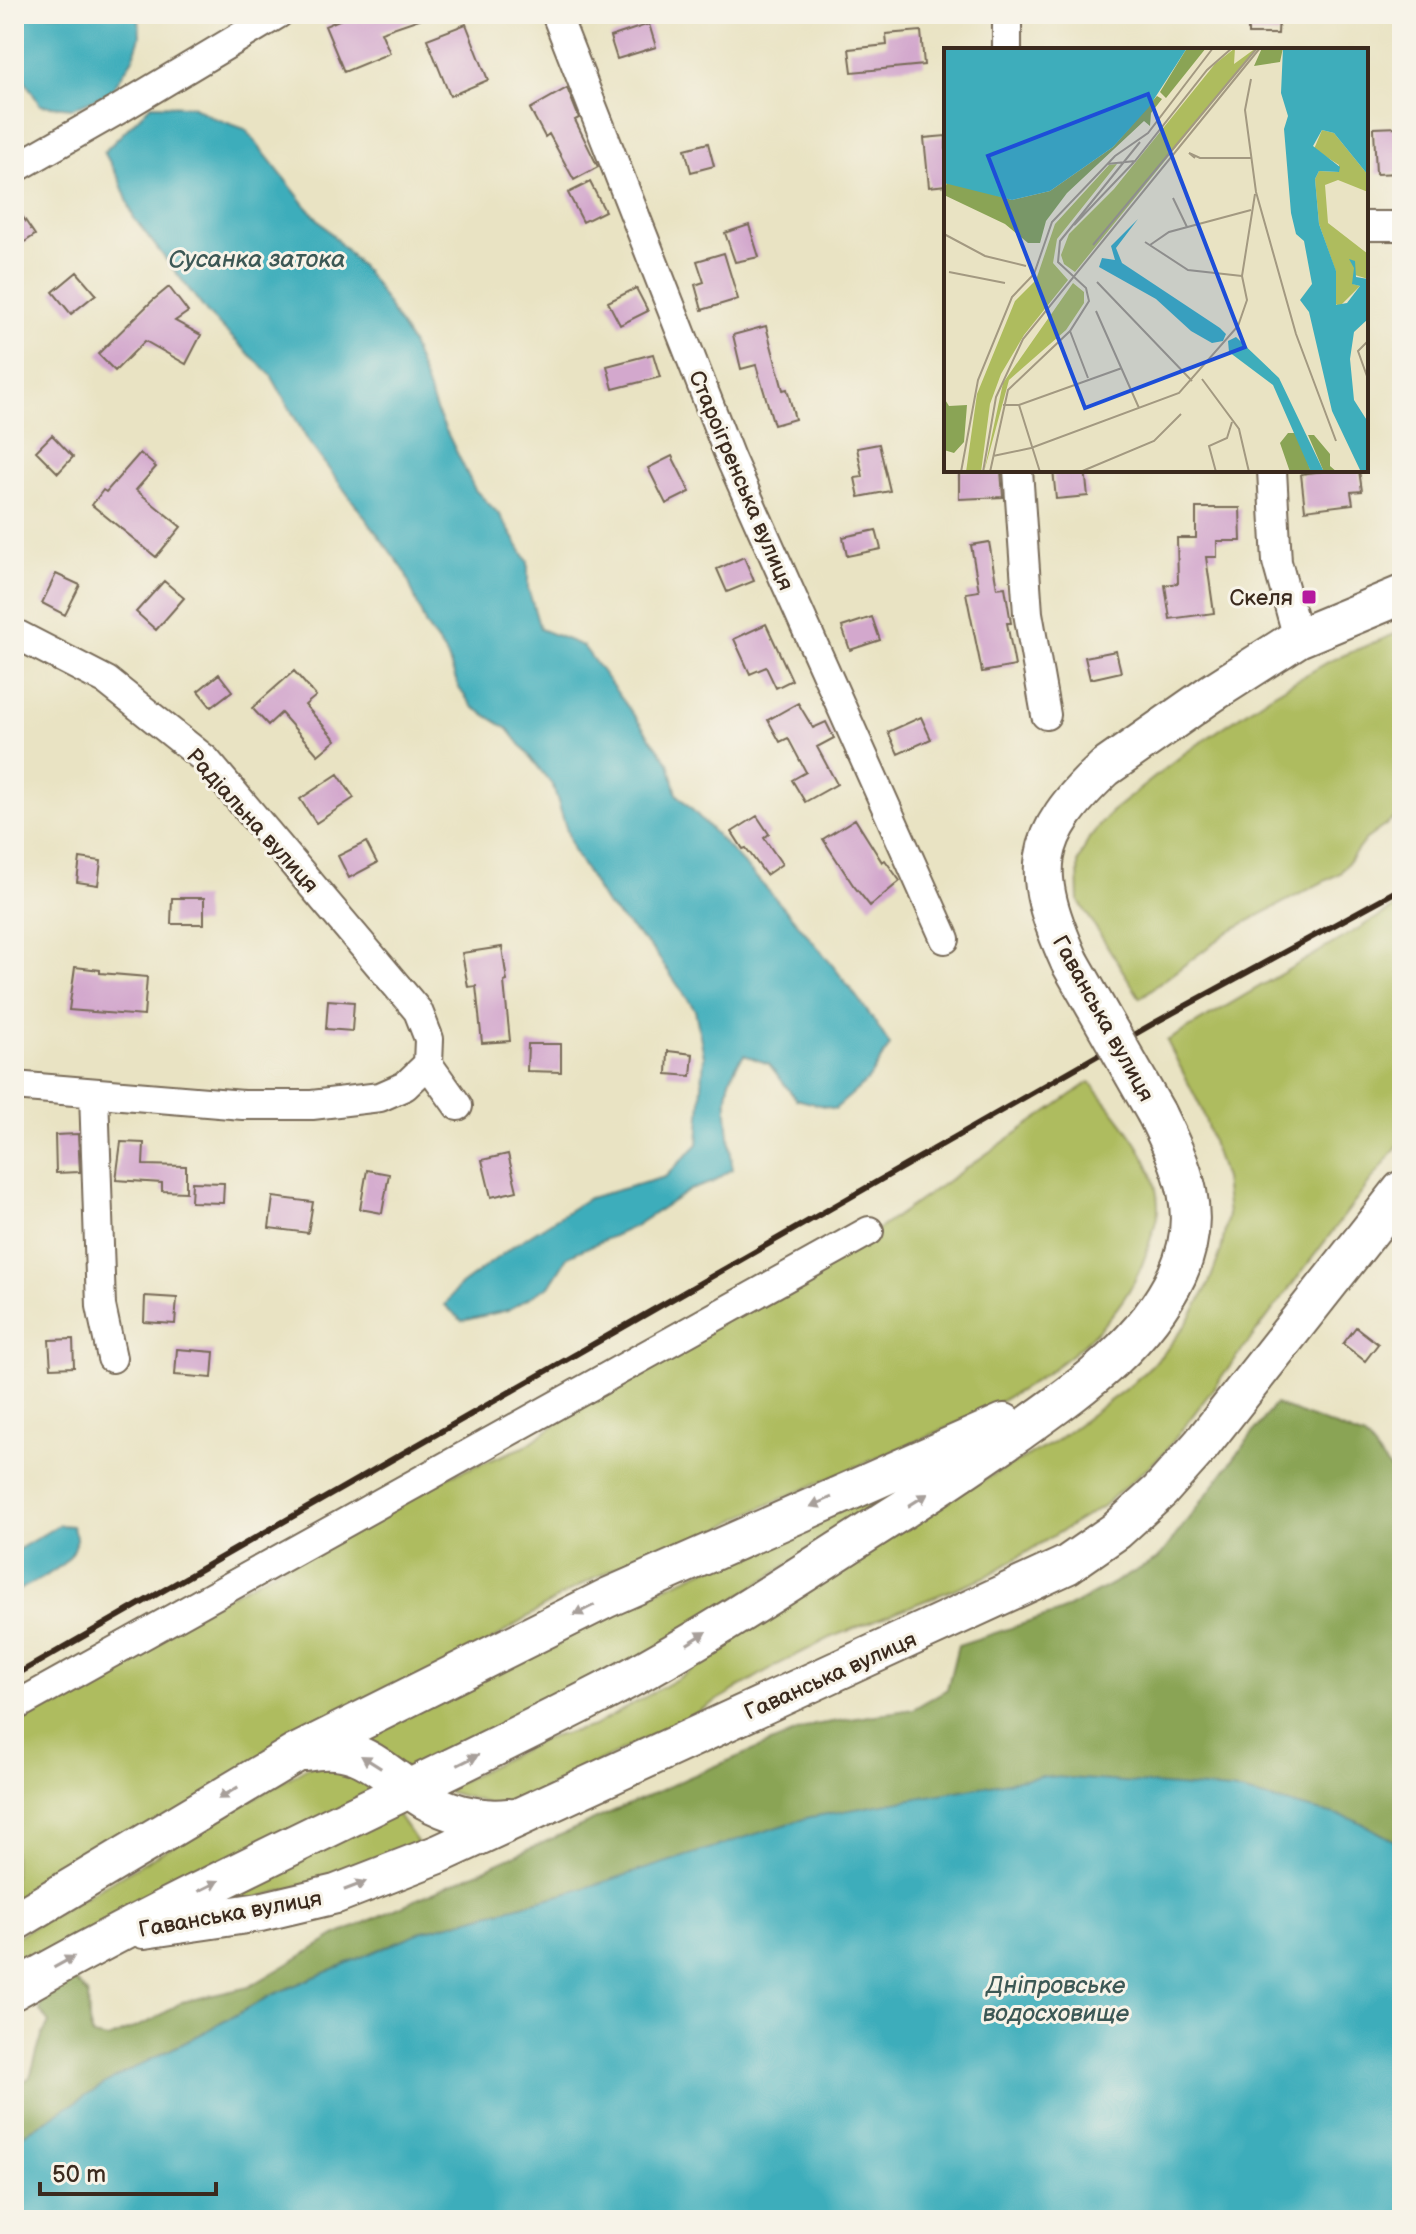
<svg xmlns="http://www.w3.org/2000/svg" width="1416" height="2234" font-family="'Balsamiq Sans',sans-serif">
<rect width="100%" height="100%" fill="#f7f3e8"/>
<filter id="ink" filterUnits="userSpaceOnUse"><feTurbulence type="fractalNoise" baseFrequency=".0125" numOctaves="2"/><feDisplacementMap in="SourceGraphic" scale="16" xChannelSelector="R" yChannelSelector="G"/><feConvolveMatrix kernelMatrix="1 2 1 2 8 2 1 2 1" color-interpolation-filters="sRGB"/></filter>
<filter id="wash" filterUnits="userSpaceOnUse"><feTurbulence type="fractalNoise" baseFrequency=".006" numOctaves="4" result="noise"/><feDisplacementMap in="SourceGraphic" scale="32" xChannelSelector="R" yChannelSelector="G"/><feGaussianBlur stdDeviation="1.8" result="paint"/><feColorMatrix in="noise" values="0 0 0 0 0 0 0 0 0 0 0 0 0 0 0 0 0 1.4 0 .05"/><feComposite in="paint" operator="in"/></filter>
<g filter="url(#wash)">
<rect width="100%" height="100%" fill="#e9e3c3"/>
<!-- green -->
<path fill="#aebc5e" stroke="#74733e" stroke-width="2" d="M1402,631V813L1365,840L1340,873L1231,930L1140,998L1079,901L1078,862L1089,838L1111,812L1185,753L1271,695L1330,661Z
M1402,903V1140L1164,1453L1103,1506L987,1576L830,1638L775,1666L696,1713L527,1798L495,1806L443,1790L544,1739L594,1726L689,1672L734,1634L964,1490L1053,1443L1132,1384L1163,1354L1187,1323L1208,1286L1221,1251L1228,1215L1224,1179L1202,1110L1167,1041Z
M1090,1082C1118,1118 1158,1159 1158,1208C1158,1217 1154,1228 1151,1237C1119,1375 933,1432 819,1483C791,1495 763,1506 736,1520C722,1527 709,1538 694,1543C673,1550 650,1553 630,1561C577,1584 530,1614 484,1646L14,1908V1716L429,1484L524,1447L608,1388L861,1241Z
M936,1468L667,1643L414,1773L357,1739L664,1588Z
M336,1762L383,1787L14,1975V1938L315,1763Z
M396,1812L419,1845L390,1860L243,1902L219,1897Z"/>
<!-- forest -->
<path fill="#8aa455" stroke="#62673a" stroke-width="2" d="M1275,1404L1365,1438L1402,1485V1845L1356,1820L572,1892L423,1931L272,1995L203,2033L122,2074L14,2140V2088L30,2077L42,2036L49,2023L40,2011L41,1998L57,1986L76,1981L88,1994L89,2022L92,2036L108,2039L153,2020L182,2002L249,1987L335,1936L692,1776L814,1725L913,1709L947,1689L958,1645L1060,1612L1158,1559Z"/>
<!-- water -->
<path fill="#3eadbb" stroke="#3c6c6c" stroke-width="2" d="M14,14H139L140,37L133,58L111,92L73,108L40,105L24,79V60L14,50Z
M151,105L192,106L214,118L245,129L307,207L372,279L411,343L436,410L475,490L500,515L528,562V588L540,629L583,646L669,763L677,794C753,873 830,952 890,1045L868,1080L835,1109L796,1099L769,1064L744,1055C715,1088 731,1129 732,1169L713,1182L690,1190L633,1227L568,1256L549,1286L508,1310L462,1321L445,1305L458,1287L516,1244L589,1198L665,1177L698,1144L704,1056L695,1010L654,951L606,904L573,850L553,786L508,729L473,707L459,688L447,656L426,626L404,570L308,441L271,375L209,315L134,218L119,179L104,152Z
M59,1525L72,1526C73,1530 76,1534 76,1538C78,1564 33,1583 14,1592V1552Z
M1041,1776L1232,1790L1356,1820L1402,1845V2220H14V2140L122,2074L203,2033L272,1995L423,1931L572,1892L810,1817Z"/>
<g id="blocks">
<!-- building -->
<path fill="#d3a8cd" d="M353,14H425V17L381,32L390,53L344,72L325,26Z
M1248,14H1279L1278,34H1248Z
M466,24L488,80L450,96L427,39Z
M649,24L656,47L617,59L610,37Z
M921,31L924,65L852,72L849,49L887,45L886,34Z
M567,88L579,118L575,120L598,167L574,180L549,134L545,137L530,109Z
M1399,127L1401,173L1376,174L1374,128Z
M946,136V185L929,187L924,138Z
M708,143L714,166L691,172L685,149Z
M590,182L605,211L583,222L568,193Z
M14,204L35,235L14,249Z
M749,225L759,257L735,262L725,233Z
M724,253L738,299L702,310L695,285L704,282L697,261Z
M77,272L96,294L71,314L53,292Z
M169,287L188,312L175,321L201,335L186,364L145,341L115,371L98,354L152,301Z
M636,288L648,311L620,325L608,302Z
M766,326L783,390L787,389L795,419L774,425L756,365L741,369L733,335Z
M653,354L660,377L613,389L607,366Z
M52,435L73,457L58,473L36,451Z
M879,444L890,491L859,497L855,478L863,477L857,448Z
M140,453L156,467L136,490L181,527L156,557L92,505L103,490L106,492Z
M672,456L690,492L666,504L648,468Z
M959,470H1001L1003,497L959,499Z
M1053,470H1085L1088,496L1056,499Z
M1331,470H1359L1362,491L1351,492L1353,504L1305,510L1301,474Z
M1196,508H1240L1241,541H1217V557H1206L1214,613L1170,619L1165,585L1178,583L1177,538H1196Z
M876,530L881,549L847,556L843,537Z
M989,542L997,588L1005,587L1011,623H1007L1015,666L982,672L966,593L979,591L971,545Z
M744,557L754,581L727,592L717,569Z
M56,574L80,585L65,615L42,603Z
M164,581L184,598L156,630L136,612Z
M872,617L880,640L850,650L842,627Z
M766,624L792,680L776,688L766,667L750,674L734,639Z
M1116,651L1121,672L1090,679L1085,657Z
M294,671L316,696L305,705L336,740L318,755L281,713L268,725L252,708Z
M219,674L232,691L211,707L198,691Z
M798,703L813,728L826,722L834,738L817,747L837,784L805,802L792,780L806,772L788,738L780,742L768,720Z
M921,717L931,739L898,754L888,732Z
M338,774L354,798L316,823L300,799Z
M757,816L769,834L764,838L782,864L766,875L746,848L743,849L732,832Z
M855,819L882,862L885,860L900,881L870,906L853,885L823,839Z
M366,842L377,863L349,878L338,856Z
M80,858L101,861L98,885L77,882Z
M172,898H204V924H171Z
M502,947L507,981L504,982L510,1041L482,1043L476,986L468,987L462,953Z
M75,967L100,970V973L147,977L144,1016L69,1010Z
M328,1000L354,1002L352,1031L326,1029Z
M528,1044H561V1072L527,1071Z
M668,1051L693,1054L691,1076L667,1074Z
M78,1134L80,1172L56,1173L55,1135Z
M121,1142L144,1143L143,1165L186,1166V1192L162,1191V1183L116,1180Z
M508,1154L517,1191L491,1197L482,1160Z
M367,1170L389,1174L382,1213L360,1209Z
M192,1182L224,1183L223,1203L191,1202Z
M273,1197L313,1202L308,1233L269,1228Z
M145,1296L177,1298L175,1324L144,1322Z
M1356,1327L1378,1344L1365,1361L1343,1344Z
M73,1339L74,1367L51,1368L49,1340Z
M177,1349L214,1352L212,1378L175,1375Z"/>
</g>
</g>
<g filter="url(#ink)">
<use href="#blocks" fill-opacity="0" stroke="#786b58" stroke-width="2"/>
<g fill="none" stroke-linecap="round" stroke-linejoin="round">
<defs>
<path id="street" d="M556,14L731,460L945,939
M1007,14V50
M14,169L121,108L278,14
M1366,226H1402
M1018,470L1028,613L1046,715
M1272,470L1277,562L1298,638
M14,633L107,681L206,760L418,1011L429,1039L428,1064L458,1106
M14,1086L243,1105H312L380,1097L405,1086L428,1064
M94,1093L101,1306L112,1358
M14,1707L869,1231"/>
<path id="secondary" d="M1070,962C1030,872 1031,837 1105,768L1212,693L1298,638L1402,595
M306,1752C363,1740 383,1775 426,1800C453,1815 479,1821 509,1818
M14,1922L295,1754L607,1598L1004,1423
M144,1929L260,1912L336,1894L439,1854L1067,1565L1116,1531L1160,1491L1201,1445L1402,1190
M14,1990C206,1881 408,1793 604,1692C705,1639 800,1575 896,1514C938,1488 978,1460 1019,1432C1079,1389 1144,1345 1177,1275C1205,1214 1183,1168 1156,1113"/>
</defs>
<!-- street casing -->
<use href="#street" stroke="#786b58" stroke-width="32"/>
<!-- secondary casing -->
<use href="#secondary" stroke="#786b58" stroke-width="42"/>
<!-- street -->
<use href="#street" stroke="#fff" stroke-width="28"/>
<!-- secondary -->
<use href="#secondary" stroke="#fff" stroke-width="38"/>
<!-- rail -->
<path stroke="#3b2a1e" stroke-width="6" d="M14,1676L1156,1022L1402,888"/>
<defs>
<path id="secondary-bridge" d="M1070,962L1156,1113"/>
</defs>
<!-- secondary-bridge casing -->
<use href="#secondary-bridge" stroke="#786b58" stroke-width="42" stroke-linecap="butt"/>
<!-- secondary-bridge -->
<use href="#secondary-bridge" stroke="#fff" stroke-width="38"/>
</g>
<!-- one-way arrows -->
<defs><path id="oneway-solid" d="M-6-.8H1V-3.2L6.5 0L1 3.2V.8H-6Z" transform="scale(2)"/></defs>
<g fill="#a79f9a">
<use href="#oneway-solid" transform="translate(918 1500) rotate(-32)"/>
<use href="#oneway-solid" transform="translate(821 1502) rotate(156)"/>
<use href="#oneway-solid" transform="translate(584 1610) rotate(153)"/>
<use href="#oneway-solid" transform="translate(697 1638) rotate(-32)"/>
<use href="#oneway-solid" transform="translate(468 1760) rotate(-27)"/>
<use href="#oneway-solid" transform="translate(371 1762) rotate(-148)"/>
<use href="#oneway-solid" transform="translate(228 1793) rotate(149)"/>
<use href="#oneway-solid" transform="translate(209 1886) rotate(-27)"/>
<use href="#oneway-solid" transform="translate(355 1886) rotate(-21)"/>
<use href="#oneway-solid" transform="translate(64 1962) rotate(-29)"/>
</g>
</g>
<!-- markers -->
<rect fill="#b5179e" stroke="#f7f3e8" stroke-width="3" x="1301" y="589" width="16" height="16" rx="4"/>
<g text-anchor="middle" stroke-width="6" stroke-linejoin="round" paint-order="stroke">
<!-- street labels -->
<g font-size="22" fill="#3b2a1e" stroke="#f7f3e8">
<text transform="translate(742 480) rotate(67)" y="8">Староігренська вулиця</text>
<text transform="translate(253 820) rotate(48)" y="8">Радіальна вулиця</text>
<text transform="translate(1104 1018) rotate(61)" y="8">Гаванська вулиця</text>
<text transform="translate(830 1675) rotate(-24)" y="8">Гаванська вулиця</text>
<text transform="translate(230 1913) rotate(-10)" y="8">Гаванська вулиця</text>
</g>
<!-- poi labels -->
<g font-size="22" fill="#3b2a1e" stroke="#f7f3e8" text-anchor="end">
<text x="1293" y="605">Скеля</text>
</g>
<!-- water labels -->
<g font-size="24" font-style="italic" fill="#3c5855" stroke="#f7f3e8">
<text x="257" y="267">Сусанка затока</text>
<text x="1056" y="1993">Дніпровське<tspan x="1056" dy="28">водосховище</tspan></text>
</g>
</g>
<!-- overview -->
<g transform="translate(944 48)">
<rect width="424" height="424" fill="#e9e3c3"/>
<path d="M291,0L290,16L312,0L131,224L120,216L117,207L125,186L170,141L271,16ZM378,82L390,85L424,127V144L394,132L381,137L384,175L424,206V231L411,227L409,236L416,238L396,258L391,256L392,224L375,176L371,131L375,123L394,124L395,117L370,101ZM173,116L113,191L109,215L124,232L80,287L57,326L46,356L37,424H22L33,346L71,253L92,232L111,176L165,117ZM129,235L140,244V255L122,282L65,332L40,424L59,335Z" fill="#aebc5e"/>
<path d="M243,0H262L222,50L216,44ZM318,0H339L336,14L310,18ZM213,48L218,51L207,65L206,78L200,73L123,145L102,173L96,195H84L61,176L0,147L3,133L68,152L106,143L169,99ZM0,350L5,358L23,357L20,394L10,405L0,402ZM344,385H353L367,424H346L336,395ZM364,387H370L386,406V418L393,424H380Z" fill="#8aa455"/>
<path d="M0,0H243L205,59L169,99L106,143L68,152L0,135ZM339,0H424V127L390,85L378,82L369,98L396,119L395,124L375,123L371,131L375,176L392,223V257L403,255L416,238L408,236L410,220L405,211L411,213L412,229L424,231V271L410,284L406,311L410,352L424,374V424L416,422L388,363L365,264L356,252L368,236L360,193L352,186L347,165L340,81L344,68L337,45ZM194,171L172,200L178,215L276,280L282,286L279,293L268,295L247,283L212,251L155,219L158,210L171,212L167,198ZM292,289L335,330L380,424H367L329,337L285,304L284,293Z" fill="#3eadbb"/>
<path fill="none" stroke="#a39981" stroke-width="2" d="M307,31L301,62L312,144L352,286L392,393M251,110L245,105L256,110H307M163,116L191,113L263,22L288,0M229,150L243,179M130,177L191,113M0,186L41,208L82,218M201,194L244,222L298,228M149,197L313,0M206,197L225,184L307,162M5,224L61,235M298,228L311,146M153,234L248,333M152,263L195,360M126,283L144,330M424,293L414,303L424,331M258,331L295,381L305,424M59,357H75L178,320M75,357L96,424M49,408L87,400L235,345L294,278L303,252L298,228M17,424L34,332L68,249L90,226L108,174L171,108L204,85L269,0M39,424L52,349L79,291L316,0M46,424L64,342L126,283L145,253L142,240L114,214L116,193L196,94M136,424L210,393L237,366M272,424L265,398L283,390L288,374"/>
<path fill="#1d4ed8" fill-opacity="0.15" stroke="#1d4ed8" stroke-width="4" d="M204,46L301,299L141,360L44,108Z"/>
<rect width="424" height="424" fill="none" stroke="#3b2a1e" stroke-width="4"/>
</g>
<!-- margin -->
<rect width="1416" height="2234" fill="none" stroke="#f7f3e8" stroke-width="48"/>
<!-- scale -->
<path d="M40 2182v12h176v-12" fill="none" stroke="#3b2a1e" stroke-width="4"/>
<text x="52" y="2182" font-size="24" fill="#3b2a1e" stroke="#f7f3e8" stroke-width="6" paint-order="stroke">50 m</text>
</svg>
